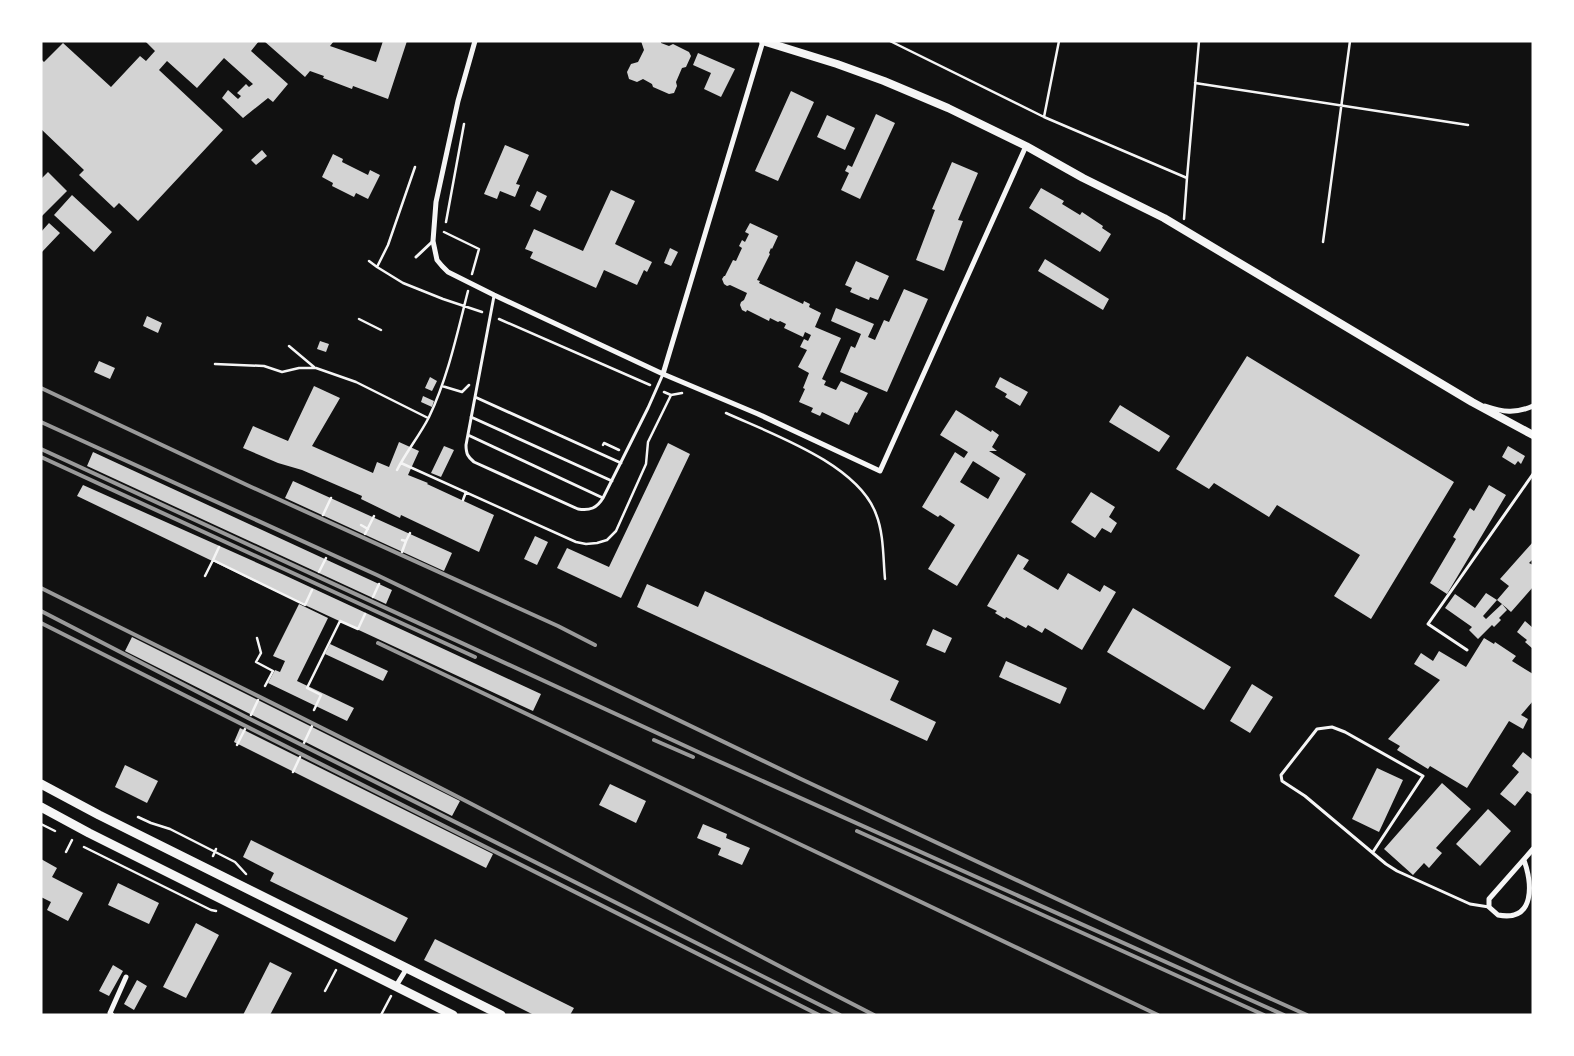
<svg xmlns="http://www.w3.org/2000/svg" width="1574" height="1056" font-family="'DM Sans',sans-serif">
<rect width="100%" height="100%" fill="#111"/>
<!-- building -->
<path fill="#d3d3d3" fill-rule="evenodd" d="M145,41H259L251,51L288,84L273,102L268,98L243,118L222,98L228,90L238,99L241,96L237,93L246,84L249,87L253,84L224,58L197,88L167,61L159,70L223,130L138,221L119,203L114,208L79,175L84,170L41,129V59L44,62L63,43L111,87L140,56L146,61L155,51Z
M264,41H334L330,46L376,62L383,41H407L388,99L353,86L352,89L323,78L324,76L310,71L305,77Z
M641,41H661V43L669,46L673,44L689,52L691,56L686,67L682,68L676,82L677,86L674,93L669,94L653,87L652,84L643,79L637,82L629,79L627,72L631,64L638,62L644,50Z
M698,53L735,69L721,97L704,89L711,73L693,65Z
M791,91L814,102L778,181L755,171Z
M876,114L895,123L860,199L841,190L849,173L845,171L848,165L852,167Z
M827,115L855,128L845,150L817,137Z
M505,145L529,155L516,184L520,185L515,197L500,191L497,199L484,194Z
M262,150L267,156L256,165L251,160Z
M333,154L343,159L342,162L368,175L370,170L380,175L368,199L356,193L354,197L332,186L333,183L322,177Z
M952,162L978,173L958,220L963,221L944,271L916,260L935,210L932,209Z
M48,172L67,191L41,217V179Z
M1041,188L1064,201L1062,204L1080,215L1082,212L1103,226L1102,228L1111,234L1100,252L1029,208Z
M611,190L635,201L615,244L652,262L647,272L644,270L637,285L604,270L596,288L530,258L533,252L525,249L534,229L583,251Z
M537,191L547,196L540,211L530,206Z
M72,195L112,232L94,252L54,215Z
M49,223L60,233L41,253V232Z
M750,223L778,236L772,249L771,248L769,253L770,254L757,280L760,281L759,283L803,304L804,301L810,304L809,307L821,313L815,327L841,338L822,379L826,381L824,385L836,390L841,381L868,393L857,413L855,412L849,425L822,412L820,416L811,412L813,408L799,402L805,389L803,388L809,373L798,367L807,350L800,347L804,339L808,341L811,335L805,332L803,337L784,328L786,324L780,321L778,322L770,318L769,321L747,310L746,312L742,310L740,305L741,302L744,300L747,293L730,285L727,286L724,284L722,279L724,276H725L733,260L736,261L742,248L739,246L742,240L745,242L749,234L745,232Z
M670,248L678,252L671,266L664,263Z
M1045,259L1109,299L1103,310L1038,271Z
M856,261L889,276L878,300L870,297L869,300L850,292L852,288L845,285Z
M904,289L928,299L887,392L840,372L851,346L855,348L861,334L831,321L836,308L874,324L868,337L875,340L884,320L889,322Z
M147,316L162,323L158,333L143,326Z
M320,341L329,344L326,352L317,349Z
M1247,356L1454,482L1371,619L1334,596L1360,555L1277,505L1269,517L1214,483L1209,489L1176,469Z
M99,361L115,368L110,379L94,372Z
M430,377L437,381L432,391L425,388Z
M1000,377L1028,392L1020,406L1005,397L1007,394L995,387Z
M314,386L340,398L312,446L373,473L377,462L389,467L399,442L419,451L408,475L428,483L427,484L494,515L479,552L401,515L400,518L361,499L362,496L302,470L278,463L243,448L253,426L288,441Z
M423,396L434,401L432,407L421,402Z
M1120,405L1170,436L1159,452L1109,422Z
M956,410L991,432L992,430L999,435L992,447L997,451H989L1026,474L957,586L928,569L955,525L940,515L938,517L922,507L955,452L964,458L968,452L940,435ZM973,461L1000,478L988,499L960,482Z
M668,443L690,454L621,598L557,568L567,548L609,567Z
M444,446L454,450L441,477L431,473Z
M1508,446L1525,456L1521,464L1518,461L1515,465L1502,457Z
M93,452L392,590L386,604L87,466Z
M293,481L452,553L444,571L285,498Z
M83,485L282,574L541,694L533,711L279,593L77,496Z
M1489,485L1506,495L1447,594L1430,583L1456,539L1453,537L1470,508L1474,511Z
M1091,492L1115,507L1109,517L1117,523L1111,533L1102,528L1095,538L1071,522Z
M535,536L548,542L537,565L524,559Z
M1533,542V559L1529,563L1533,565V587L1511,612L1502,604L1507,610L1499,618L1501,620L1494,627L1492,625L1478,639L1469,630L1472,627L1445,608L1455,594L1475,608L1486,593L1497,600L1483,616L1486,619L1502,604L1497,600L1509,586L1500,579Z
M1018,554L1029,560L1023,569L1058,590L1068,573L1100,592L1104,585L1116,592L1082,650L1045,628L1042,633L1028,625L1026,628L1006,617L1005,619L995,613L997,611L987,606Z
M647,584L698,607L705,591L899,681L890,700L936,722L927,741L637,607Z
M299,604L328,618L297,681L354,708L347,721L268,683L275,670L280,672L285,661L273,656Z
M1133,608L1231,667L1204,710L1107,652Z
M1525,621L1533,628V649L1525,642L1527,640L1517,632Z
M933,629L952,638L945,653L926,645Z
M132,637L460,801L452,816L125,651Z
M1484,638L1494,644L1495,642L1516,656L1512,661L1533,674V701L1521,715L1528,719L1523,729L1509,721L1467,788L1430,766L1428,769L1397,750L1400,746L1388,739L1440,680L1414,664L1421,653L1433,661L1439,651L1466,667Z
M330,644L388,671L383,681L325,654Z
M1006,661L1067,688L1060,704L999,677Z
M1252,684L1273,697L1250,733L1230,721Z
M240,728L493,854L486,868L234,742Z
M1523,752L1533,760V795L1527,791L1515,806L1500,794L1519,772L1512,766Z
M125,765L158,781L147,803L115,787Z
M1377,768L1403,780L1379,832L1352,819Z
M1442,783L1471,809L1436,848L1442,853L1429,868L1424,863L1413,875L1384,849Z
M610,784L646,801L636,823L599,805Z
M1488,809L1511,831L1480,866L1456,844Z
M703,824L727,834L726,838L750,848L742,865L718,855L721,848L697,838Z
M251,840L408,918L395,942L270,881L274,873L243,857Z
M41,859L57,868L52,877L83,893L68,921L47,910L51,902L41,897Z
M118,883L159,903L149,924L108,905Z
M196,923L219,935L186,998L163,987Z
M435,939L574,1008L570,1015H534L424,960Z
M270,962L292,973L270,1015H243Z
M113,965L123,971L109,996L99,991Z
M137,980L147,986L134,1010L124,1004Z"/>
<g fill="none" stroke-linecap="round" stroke-linejoin="round">
<!-- path -->
<path stroke="#f5f5f5" stroke-width="2.5" d="M890,41L1044,117L1187,178L1199,41
M1195,83L1468,125
M1044,117L1059,41
M415,167L388,245L377,267L403,283L443,299L482,312
M1184,219L1187,178
M446,222L464,124
M444,232L479,249L472,274
M1323,242L1350,41
M369,261L377,267
M359,319L381,330
M499,319L650,385
M289,346L314,367
M215,364L264,366L282,372L299,368H316L356,382L428,418
M442,386L462,392L469,385
M664,392L671,395L682,393
M726,413C772,434 858,464 876,514C884,534 883,558 885,579
M603,445L604,443L619,450
M401,463L576,542L586,544L597,543L607,540L616,531L646,464L648,442L671,395
M397,470C406,452 420,435 429,417C448,377 457,334 468,291
M463,500L466,492
M323,515L331,498
M361,525L368,529
M365,534L374,516
M402,540L406,541L410,533
M402,552L406,541
M213,560L219,547
M319,572L326,558
M205,576L213,560L305,605L312,590
M373,597L379,584
M257,638L261,653L256,662L273,671L265,686
M314,710L321,695L307,688L340,621L358,629L365,614
M251,715L258,700
M304,743L312,726
M237,745L245,729
M293,772L300,757
M138,817L151,823L170,829L235,862L246,874
M41,824L55,831
M84,847L211,910L216,911
M66,852L72,840
M213,856L216,849
M325,991L336,970
M381,1015L391,996"/>
<!-- service -->
<path stroke="#f5f5f5" stroke-width="3" d="M416,257L433,241
M494,296L466,445C466,454 468,457 474,462L578,509C590,511 597,508 603,498L648,408L663,374
M475,397L621,463
M471,417L612,481
M468,435L603,498
M1467,650L1428,624L1533,474
M1373,852L1423,776L1345,732L1332,727L1317,729L1281,775L1282,781L1305,796L1386,864L1397,871L1470,904L1489,907"/>
<!-- minor -->
<path stroke="#f5f5f5" stroke-width="5" d="M475,41L458,101L436,202L433,241L437,260L442,266L448,272L494,295L663,374L758,414L880,471L1026,146
M663,374L763,41
M1485,406C1503,412 1515,414 1533,406
M1524,860C1532,883 1536,922 1498,915L1489,907V899L1533,849
M396,986L407,968
M112,1015L110,1013L126,977"/>
<!-- tertiary -->
<path stroke="#f5f5f5" stroke-width="8" d="M763,41L837,64L884,81L948,108L1026,146L1083,178L1164,218L1472,402L1533,435"/>
<!-- secondary -->
<path stroke="#f5f5f5" stroke-width="9" d="M41,784L99,815L501,1015
M41,807L89,833L453,1015"/>
<!-- rail -->
<path stroke="#9a9a9a" stroke-width="4" d="M41,388L247,485L558,626L595,645
M41,422L377,575L801,779L1236,983L1307,1015
M41,449L707,756L1284,1015
M41,457L475,657
M41,588C181,658 322,727 462,799C599,870 736,945 874,1015
M41,611L248,718L840,1015
M41,623L819,1015
M378,643L1158,1015
M654,740L693,757
M857,831L1264,1015"/>
</g>
<!-- border -->
<rect width="1574" height="1056" fill="none" stroke="#ffffff" stroke-width="85"/>
</svg>
